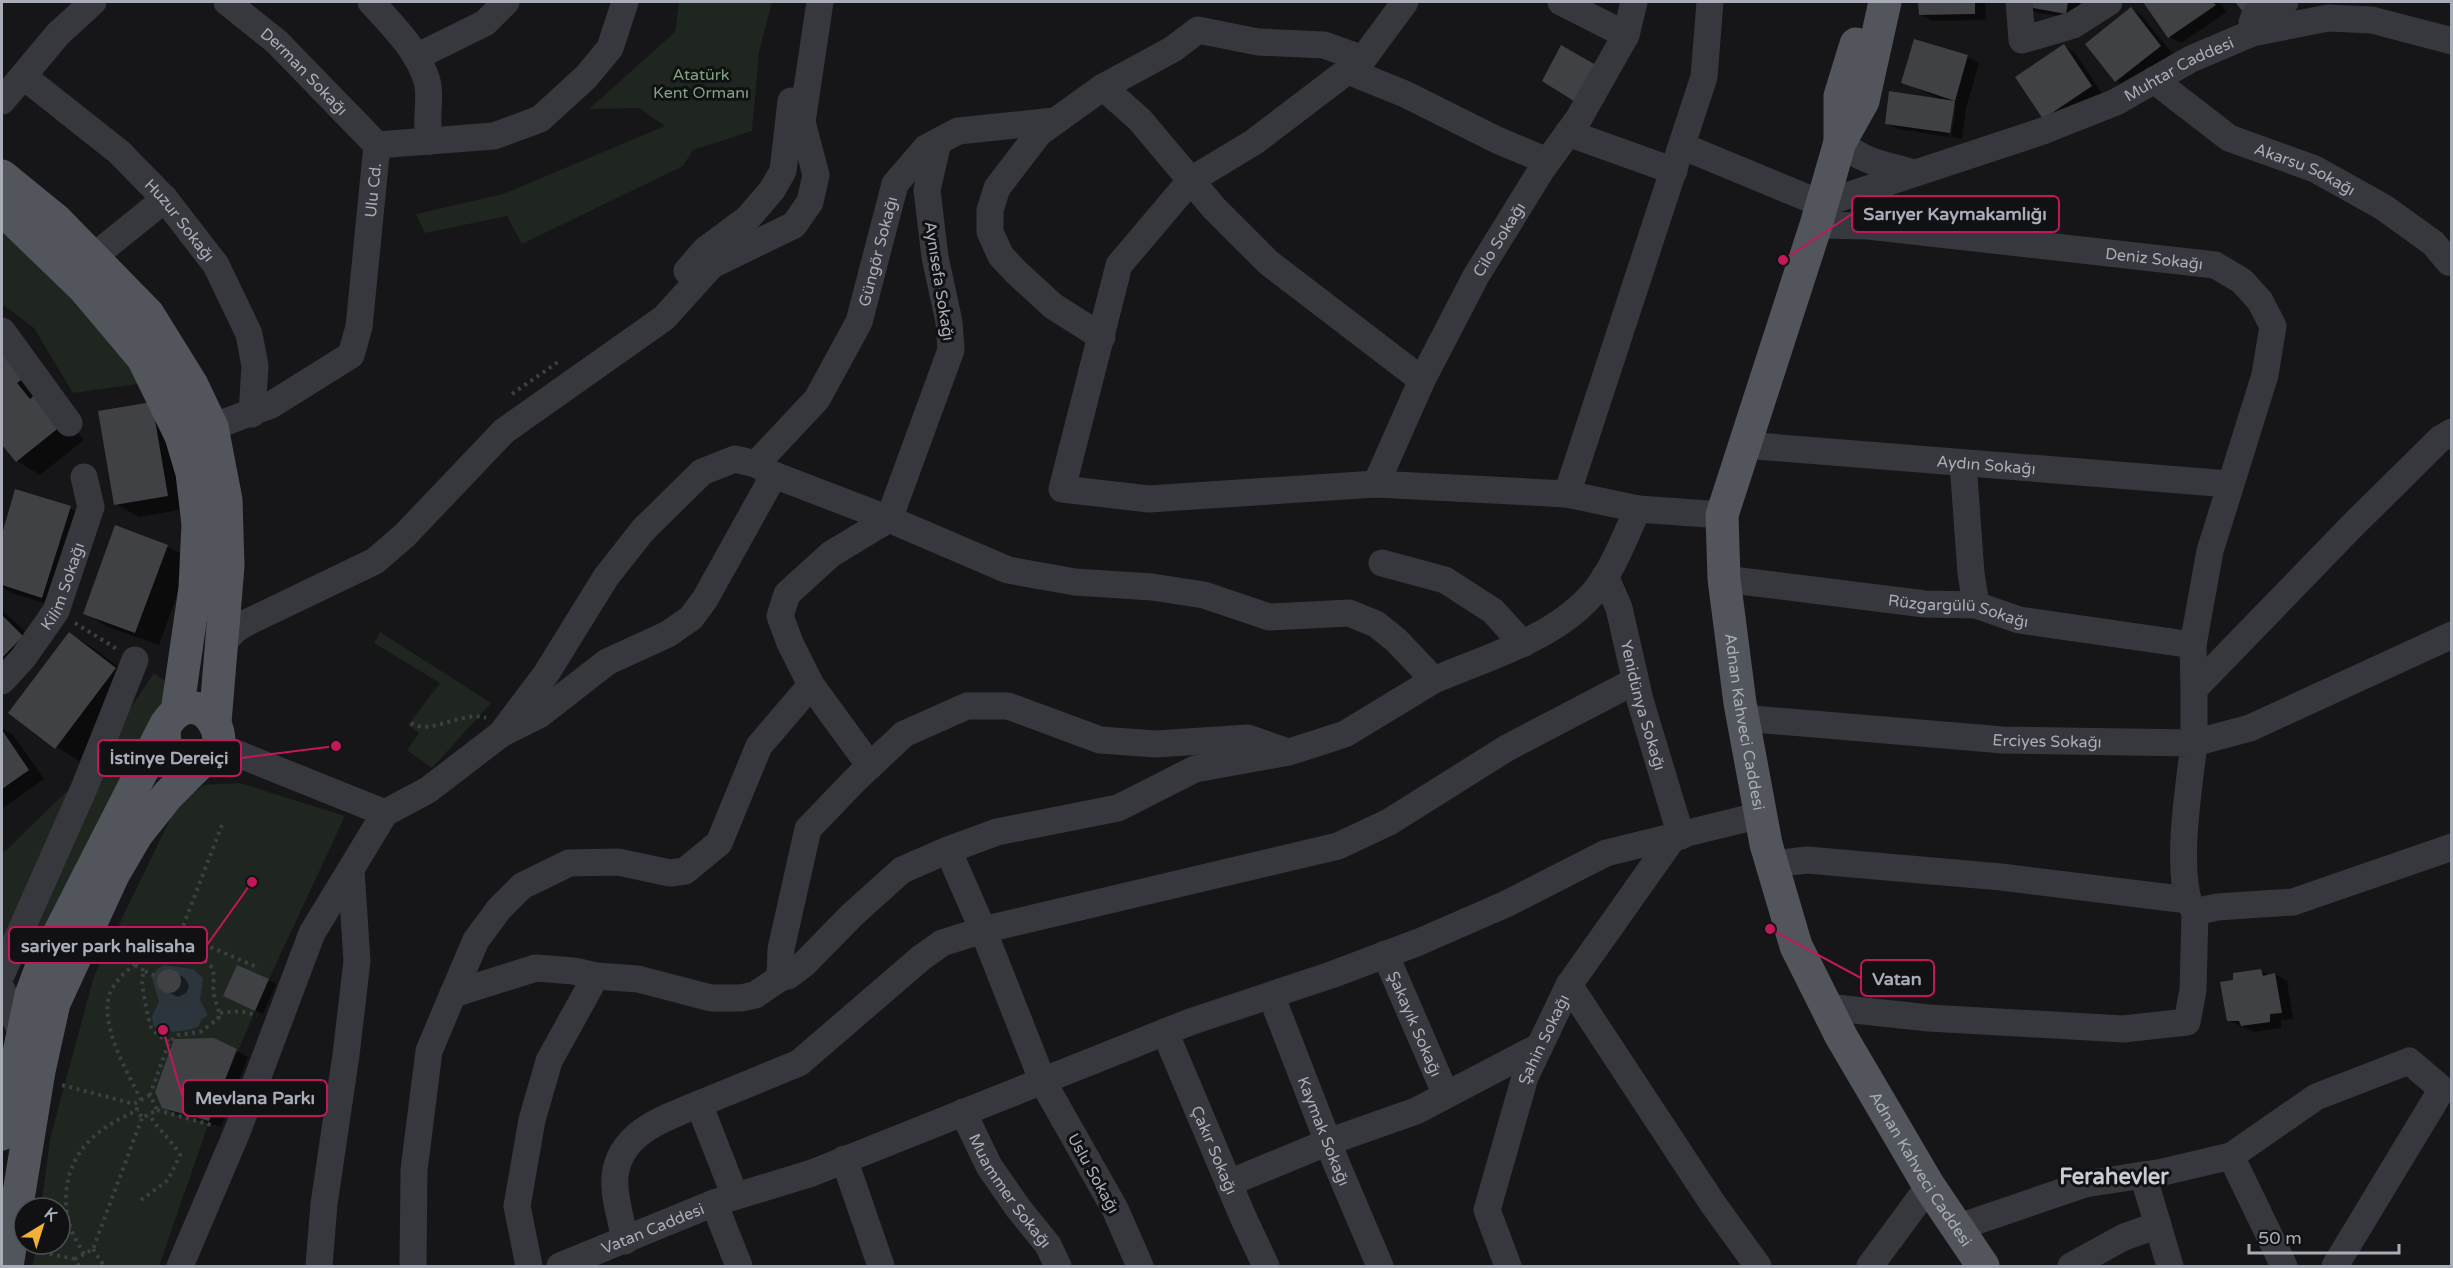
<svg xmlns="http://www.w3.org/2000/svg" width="2453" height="1268" font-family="'Varela Round',sans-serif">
<rect width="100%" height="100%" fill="#161618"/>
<!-- green -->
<path fill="#1e261f" d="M679,2H772L759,52L752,131L693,150L683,166L522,244L507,216L425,233L416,214L503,194L665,126L639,108L589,109L675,32Z
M2,220L152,382L73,393L34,328L2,304Z
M380,632L491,703L432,768L407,750L419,733L408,725L440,683L374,643Z
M154,673L175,689L48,947L2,966V854L89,770Z
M240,783L345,816L269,979L216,1102L159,1266H33L36,1244H60V1208H41L50,1139L94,976L177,805L204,785Z"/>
<!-- water -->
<path fill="#2c353c" d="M163,965L193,969L203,978L200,1000L208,1015L202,1019L198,1027C184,1031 164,1036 153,1025L152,1016L159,1002L152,978L157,969Z"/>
<!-- shadow -->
<path fill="#0007" d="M1920,2H1985L1986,20L1932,21L1920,14Z
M2024,2H2080L2077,19L2035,12L2023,6Z
M2145,2H2219L2227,12L2181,43L2169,37Z
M2131,9L2142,16L2172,53L2128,88L2116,81L2087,44Z
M2064,46L2075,53L2102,93L2056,124L2044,117Z
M1967,57L1979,63L1966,108L1962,139L1951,137L1956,105H1953L1948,137L1898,129L1886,123L1944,101L1903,82Z
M2,349L59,409L84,440L40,475L17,461L2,442Z
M100,412L175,417L191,508L139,517L116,504Z
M16,491L70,508L93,521L66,610L12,593L2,587V539Z
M167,546L190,559L159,645L108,627L85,613Z
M2,610L45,650L2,695Z
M70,634L93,648L139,682L79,761L56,747Z
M2,728L13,735L44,779L2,809Z
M168,970L185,978L189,986L186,993L178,997L162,989L157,981L161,972Z
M2261,971L2270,976L2275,974L2287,981L2293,1019L2281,1020V1028L2254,1032L2228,1020L2235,981Z
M268,980L276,984L263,1014L232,1000Z
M214,1039L248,1057L221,1127L175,1114L163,1107Z"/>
<!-- building -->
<path fill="#404145" d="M1918,2H1975V14L1919,15Z
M2023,2H2068L2066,14L2022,6Z
M2143,2H2213L2216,5L2168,38Z
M2235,2H2259L2244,13Z
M2131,7L2161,46L2115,82L2085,44Z
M1914,39L1968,55L1955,101L1901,83Z
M2064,44L2092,86L2043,119L2015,77Z
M1561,45L1596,65L1577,103L1542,81Z
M1889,91L1955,101L1950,133L1885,124Z
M2,351L24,378L17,383L30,399L36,394L61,426L16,462L2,445Z
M152,402L168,496L114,505L98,411Z
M15,489L71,506L42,598L2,585V534Z
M115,525L168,545L135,633L83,614Z
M2,615L23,636L2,658Z
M69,632L116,668L55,749L8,713Z
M2,730L29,770L2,789Z
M237,965L269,979L255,1011L223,996Z
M157 981a12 12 0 1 1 24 0a12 12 0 1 1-24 0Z
M2261,969L2263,976L2275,973L2282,1013L2270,1014V1022L2241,1026L2239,1021H2227L2220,982L2233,980V973Z
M214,1038L237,1049L209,1121L162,1108L155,1092L174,1039Z"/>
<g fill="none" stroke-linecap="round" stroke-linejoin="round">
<!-- path -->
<path stroke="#3d3f44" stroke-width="4" stroke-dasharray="3 4.5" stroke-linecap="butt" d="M512,394L558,362
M75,623L117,649
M411,723C430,736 463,710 486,718
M222,825L180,934L259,968
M135,965L145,971C144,974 142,976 142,980C141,983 149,1024 151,1027C155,1034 162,1038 169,1042
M145,971L157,977
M220,1013C234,1011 244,1010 257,1016
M62,1085L134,1104
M150,1095L134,1104L142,1118L157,1110L150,1095L169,1042L178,1035L200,1032L218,1019C221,1009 215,1004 214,995C211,975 221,968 198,957L204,945
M141,1100C128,1073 94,1017 113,987C126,966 151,954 172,943
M157,1110L215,1126
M141,1200L168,1180L180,1155C172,1140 158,1130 149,1114
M93,1249L104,1266
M35,1251L75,1259
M84,1254C80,1246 74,1238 71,1229C66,1217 66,1205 66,1193C70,1148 100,1127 138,1110
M79,1266L75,1259L93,1249L142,1118"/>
<!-- minor -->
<g stroke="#37383d" stroke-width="27">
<path id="s1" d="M227,2L277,42L377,145"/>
<path d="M371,2C392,25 418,50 427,81C432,100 424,121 430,141"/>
<path d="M1405,2L1363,59L1254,142L1191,180L1119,265L1062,489L1149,499L1376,484L1567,494"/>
<path d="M1561,2L1626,35"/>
<path d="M2019,2L2022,40L2073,25L2109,2"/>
<path d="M2252,33C2249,8 2266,7 2285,2"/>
<path d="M416,57L485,23L506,2"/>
<path d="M1348,71L1405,94L1497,140L1547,161"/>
<path id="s2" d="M23,76L119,152L165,199L216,265L249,334L255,366L252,414"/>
<path id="s3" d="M2154,80L2229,138L2315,169L2383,207L2433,243L2449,262L2452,261"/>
<path d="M1103,87L1173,49L1198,30L1258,42L1324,45L1363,59"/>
<path d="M2,101L58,34L93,2"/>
<path d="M1568,133L1674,171"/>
<path d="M1840,142C1864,163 1884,164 1914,173"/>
<path id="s4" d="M1682,146L1822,204L2043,131L2116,102L2191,59L2252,33L2328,18L2372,20L2452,41"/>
<path id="s5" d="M1816,225L1868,226L2215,265L2242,281L2260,301L2273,326L2265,375L2210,551L2193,645L2194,689"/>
<path d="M93,257L165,199"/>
<path d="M687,271L705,250L748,218L772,190L783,171L791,101"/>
<path d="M2,331L69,423"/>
<path d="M1102,337L1053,306L1016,272L1001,256L990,232V210L997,188L1039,133L1103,87L1140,120L1214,208L1269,263L1422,380"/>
<path id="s6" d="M212,427L271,405L351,355L359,327L377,145L494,136L540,119L586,77L610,48L625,2"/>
<path d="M2452,432L2440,439L2352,526L2194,689V743L2250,728L2452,635"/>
<path id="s7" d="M1744,445L2229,484"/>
<path d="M1963,463L1971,573L1976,605"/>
<path id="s8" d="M756,464L817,399L859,322L895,184L926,148L958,131L1054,121"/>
<path id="s9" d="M1376,484L1422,380L1476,276L1542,169L1579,118L1626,35L1634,2"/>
<path d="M1638,509L1722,515"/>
<path d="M1382,563L1445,580L1493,611L1523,644"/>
<path id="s10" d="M1605,576L1619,608L1640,700L1681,836"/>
<path id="s11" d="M1724,579L1925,604L1976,605L2019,620L2193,645"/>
<path d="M221,645L236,629L248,622L375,561L405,535L504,431L664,318L712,265L794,225L810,202L816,175L802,122L820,2"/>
<path id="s12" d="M2,681L23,658L56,611L91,507L84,477"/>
<path d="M811,685L870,766"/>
<path id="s13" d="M1742,718L2003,740L2194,743C2189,788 2177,857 2188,900"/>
<path d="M501,734L546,674L606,577L643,530L702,472L735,459L756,464L774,475L889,519L1008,570L1075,582L1152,587L1204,595L1269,617L1349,613L1376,624L1396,640L1434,680C1489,656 1556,639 1596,590C1614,567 1625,536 1638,509L1567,494L1704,77L1710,2"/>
<path d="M218,746L385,813"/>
<path d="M948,850L902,870L852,915L804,964L788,976L780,978L781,949L808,829L856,779L904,734L967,706H1008L1100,740L1156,744L1248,738L1285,751"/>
<path d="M1772,864L1807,860L2001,877L2188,900L2195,912L2193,990L2187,1022L2123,1029L1929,1018L1826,1007"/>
<path d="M2195,912L2217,907L2293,902L2452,847"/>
<path id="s14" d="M1385,954L1446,1095"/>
<path d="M2,973L85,786L135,660"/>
<path d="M1569,985L1713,1204L1758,1266"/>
<path d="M2,990L22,1034"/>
<path d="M453,994L476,940L499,909L522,886L569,863L618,862L670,873L685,871L719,843L759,746L811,685L790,643L780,616L787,594L831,554L889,519L951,350L949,322L935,257L927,190L938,142"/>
<path id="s15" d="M1271,995L1337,1165L1380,1266"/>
<path id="s16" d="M1165,1032L1243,1217L1266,1266"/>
<path id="s17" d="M963,1112L989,1166L1018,1208L1048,1245L1058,1266"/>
<path d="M2231,1156L2284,1266"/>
<path d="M844,1159L881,1266"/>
<path d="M2143,1175L2170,1266"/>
<path d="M1229,1183L1328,1142L1416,1111L1540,1046"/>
<path d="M735,1196L699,1104L799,1063L921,958L942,943L983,930L948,850L997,832L1118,808L1195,769L1289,752L1345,734L1434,680"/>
<path d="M1956,1228L2085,1184L2163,1172L2231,1156L2316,1097L2409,1061L2442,1089L2335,1266"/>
<path d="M625,1241C622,1221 613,1196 615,1176C620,1132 665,1118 699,1104"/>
<path d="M180,1266L237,1132L312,933L385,813L428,790L501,734L539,715L607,662L668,634L691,618L705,599L774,475"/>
<path d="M319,1266L324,1204L346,1055L357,961L351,870"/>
<path d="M413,1266L414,1170L429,1051L453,994L536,968L574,971L596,976L638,979L711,998H741L755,995L780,978"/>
<path d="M529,1266L517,1206L532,1120L549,1061L596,976"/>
<path id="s18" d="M560,1266L714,1203"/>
<path d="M739,1266L714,1203L812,1173L1190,1022L1331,975L1419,942L1506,904L1606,853L1761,815"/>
<path d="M1140,1266L1115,1209L1043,1082L983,930L1338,846L1389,822L1507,748L1635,681"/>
<path id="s19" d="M1508,1266L1487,1210L1525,1077L1569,985L1673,838"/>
<path d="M1870,1266L1929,1186"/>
<path d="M2071,1266L2124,1237L2158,1225"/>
</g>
<!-- major -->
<g stroke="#53555c" stroke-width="33">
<path id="s20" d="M1885,2L1863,101L1840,142L1816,225L1722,515L1724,579L1740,703L1766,844L1796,946L1841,1036L1929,1186L1983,1266"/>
<path d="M1840,140V96L1856,44"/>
<path d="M2,176L56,220L148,314L192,385L212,427L226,500L228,566L215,722"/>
<path d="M2,209L84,288L143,358L181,436L192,473L198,524L195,588L177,712"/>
<path d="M2,1134L31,995L40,971L166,724C201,673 248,756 195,764C171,767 160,744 166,724"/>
<path d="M7,1266L39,1071L54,1003L113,875L137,834L168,795L200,763"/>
</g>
</g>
<g text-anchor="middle" stroke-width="6" stroke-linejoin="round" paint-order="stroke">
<!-- street labels -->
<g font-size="16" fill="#a8adb8" stroke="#111113">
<text dy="6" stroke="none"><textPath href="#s4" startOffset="534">Muhtar Caddesi</textPath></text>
<text dy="6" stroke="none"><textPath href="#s1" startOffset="104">Derman Sokağı</textPath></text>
<text dy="6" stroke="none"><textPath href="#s3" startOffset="177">Akarsu Sokağı</textPath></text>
<text dy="6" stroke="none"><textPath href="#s6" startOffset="324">Ulu Cd.</textPath></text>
<text dy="6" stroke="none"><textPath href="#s2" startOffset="214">Huzur Sokağı</textPath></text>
<text dy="6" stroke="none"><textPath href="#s9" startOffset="274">Cilo Sokağı</textPath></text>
<text dy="6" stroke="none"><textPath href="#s8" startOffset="250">Güngör Sokağı</textPath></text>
<text dy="6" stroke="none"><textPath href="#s5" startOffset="340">Deniz Sokağı</textPath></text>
<text transform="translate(940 281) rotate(81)" y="6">Aynısefa Sokağı</text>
<text dy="6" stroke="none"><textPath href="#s7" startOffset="243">Aydın Sokağı</textPath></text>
<text dy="6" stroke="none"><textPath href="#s12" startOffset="114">Kilim Sokağı</textPath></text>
<text dy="6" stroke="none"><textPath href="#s11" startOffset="237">Rüzgargülü Sokağı</textPath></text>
<text dy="6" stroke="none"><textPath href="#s10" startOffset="135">Yenidünya Sokağı</textPath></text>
<text dy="6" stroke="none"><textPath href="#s20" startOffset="748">Adnan Kahveci Caddesi</textPath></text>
<text dy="6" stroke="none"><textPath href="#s13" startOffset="306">Erciyes Sokağı</textPath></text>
<text dy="6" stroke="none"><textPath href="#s14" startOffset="76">Şakayık Sokağı</textPath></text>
<text dy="6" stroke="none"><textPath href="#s19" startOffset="240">Şahin Sokağı</textPath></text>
<text dy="6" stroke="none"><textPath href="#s15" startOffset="146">Kaymak Sokağı</textPath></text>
<text dy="6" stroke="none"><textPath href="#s16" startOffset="128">Çakır Sokağı</textPath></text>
<text dy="6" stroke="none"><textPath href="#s20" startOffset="1234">Adnan Kahveci Caddesi</textPath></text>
<text transform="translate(1094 1173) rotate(61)" y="6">Uslu Sokağı</text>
<text dy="6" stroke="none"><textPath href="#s17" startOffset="92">Muammer Sokağı</textPath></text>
<text dy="6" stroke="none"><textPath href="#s18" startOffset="100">Vatan Caddesi</textPath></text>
</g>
<!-- park labels -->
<g font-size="16" fill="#7fa381" stroke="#111113">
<text x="701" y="80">Atatürk<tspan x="701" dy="18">Kent Ormanı</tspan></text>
</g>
<!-- district labels -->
<g font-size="22" font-weight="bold" fill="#c9ccd4" stroke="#111113">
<text x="2114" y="1184">Ferahevler</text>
</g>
</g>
<!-- callouts -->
<path fill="none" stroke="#c2185b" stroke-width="2" d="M1783 260L1852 214M336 746L241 758M252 882L207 945M1770 929L1861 978M163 1030L183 1098"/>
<g fill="#c2185b" stroke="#111113" stroke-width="2">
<circle cx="1783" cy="260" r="6"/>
<circle cx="336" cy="746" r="6"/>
<circle cx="252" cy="882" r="6"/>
<circle cx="1770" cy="929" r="6"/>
<circle cx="163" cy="1030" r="6"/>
</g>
<g fill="#111113" stroke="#c2185b" stroke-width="2">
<rect x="1852" y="196" width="207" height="36" rx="6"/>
<rect x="98" y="740" width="143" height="36" rx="6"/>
<rect x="9" y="927" width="198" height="36" rx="6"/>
<rect x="1861" y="960" width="73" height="36" rx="6"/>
<rect x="183" y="1080" width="144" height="36" rx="6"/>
</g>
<g font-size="18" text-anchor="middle" font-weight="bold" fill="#a8adb8">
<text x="1955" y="220">Sarıyer Kaymakamlığı</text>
<text x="169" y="764">İstinye Dereiçi</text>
<text x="108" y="952">sariyer park halisaha</text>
<text x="1897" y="985">Vatan</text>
<text x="255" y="1104">Mevlana Parkı</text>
</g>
<!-- border -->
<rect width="2453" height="1268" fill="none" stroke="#a8adb8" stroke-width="6"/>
<!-- north arrow -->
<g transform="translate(42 1226) rotate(38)"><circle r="28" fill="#111113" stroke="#4d4f55" stroke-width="1.5"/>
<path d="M0-4.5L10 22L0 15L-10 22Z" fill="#f2b134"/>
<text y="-9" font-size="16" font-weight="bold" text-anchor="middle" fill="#a8adb8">K</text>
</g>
<!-- scale -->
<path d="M2249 1244v9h150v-9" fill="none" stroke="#a8adb8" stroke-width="3"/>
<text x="2258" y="1244" font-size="18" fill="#a8adb8" stroke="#111113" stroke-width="4.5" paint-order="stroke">50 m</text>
</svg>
